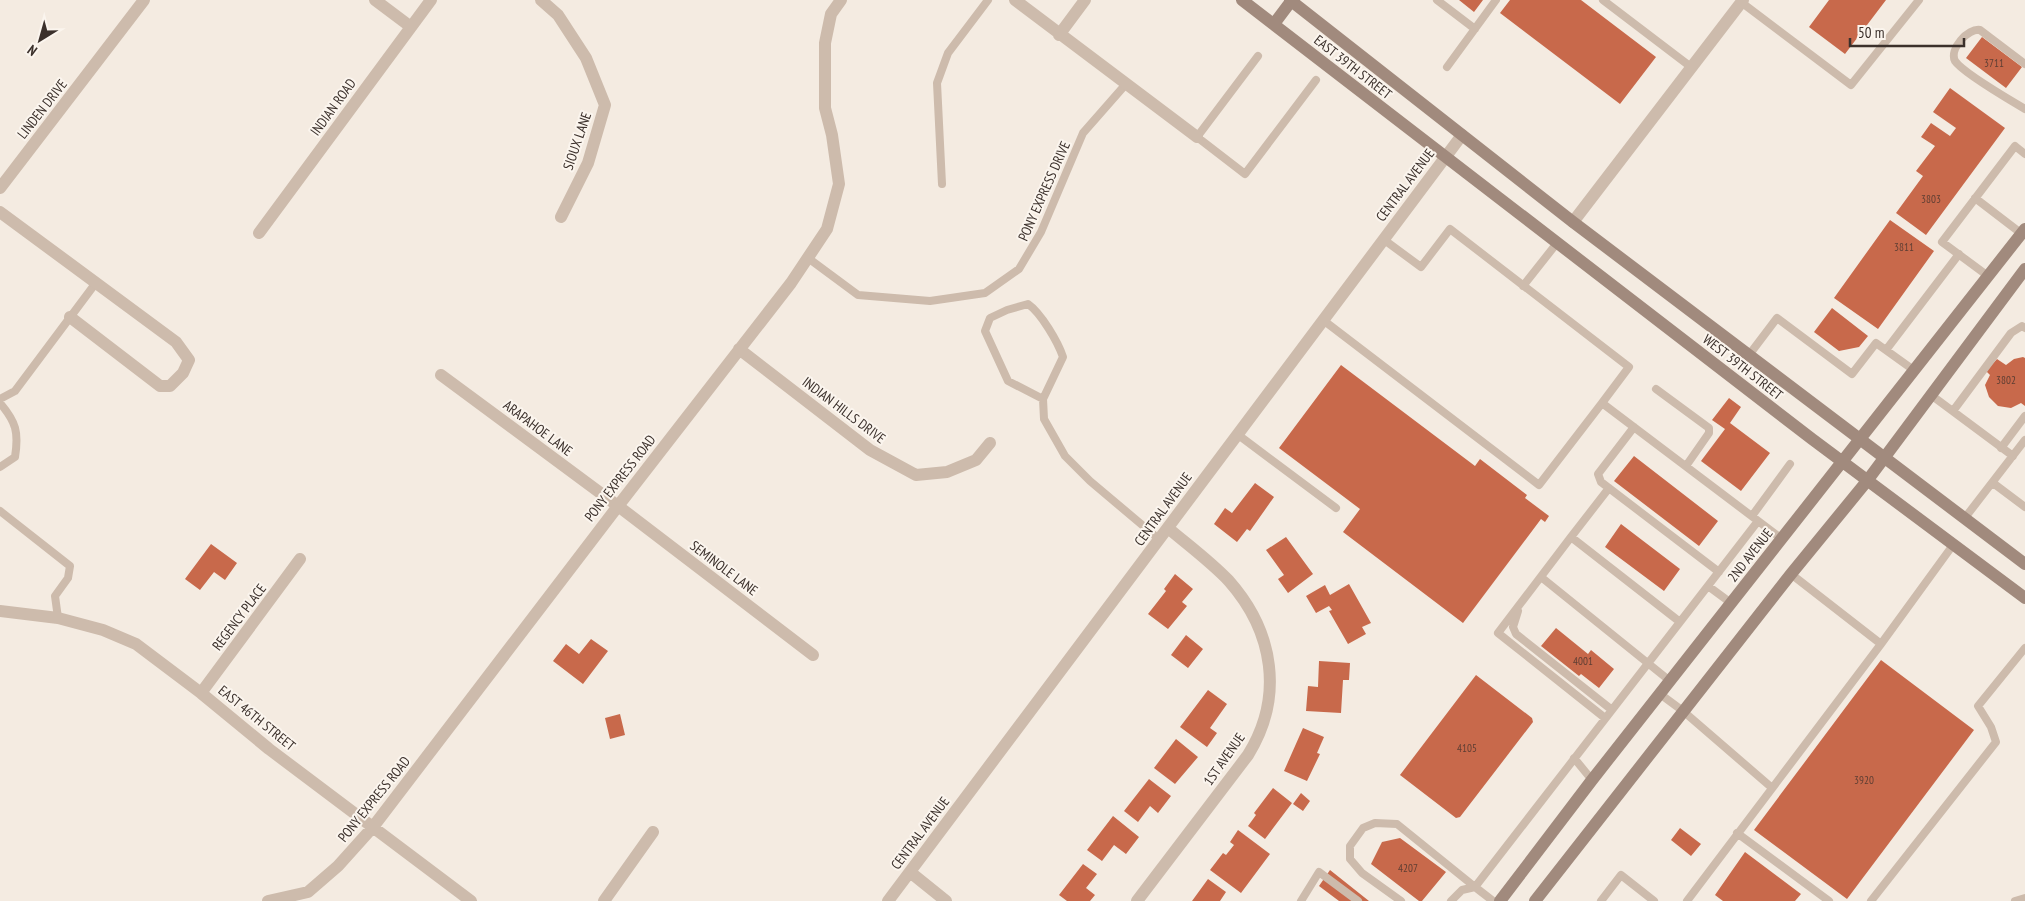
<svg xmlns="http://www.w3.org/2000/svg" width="2025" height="901" font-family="'PT Sans Narrow',sans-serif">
<rect width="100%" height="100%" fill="#f4ebe1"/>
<!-- building -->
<path fill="#c8694b" d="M1459,0H1483L1474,12Z
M1510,0H1581L1656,57L1620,104L1500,13Z
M1829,0H1886L1845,54L1809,27Z
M1982,37L2022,67L2006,88L1966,58Z
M1950,88L2005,128L1926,235L1896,213L1923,176L1916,171L1935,146L1921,137L1931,123L1950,136L1956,128L1933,112Z
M1890,220L1934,251L1878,329L1834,298Z
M1832,308L1868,336L1859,347L1839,351L1814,332Z
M2023,357L2025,358V406L2021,403L2011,408L1998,406L1989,397L1985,385L1990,375L1986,371L1997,359L2006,365L2014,359Z
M1341,365L1475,466L1480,459L1527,495L1525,498L1549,516L1545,522L1541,519L1463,623L1343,532L1360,509L1279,448Z
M1729,398L1741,407L1730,423L1770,453L1741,491L1701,461L1725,429L1712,420Z
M1634,456L1718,521L1699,546L1614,481Z
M1255,483L1274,497L1250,531L1247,529L1237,542L1214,524L1225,508L1232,513Z
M1621,524L1680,569L1664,591L1605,547Z
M1286,537L1313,574L1288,593L1278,579L1284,575L1266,550Z
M211,544L237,563L225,580L214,572L200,590L185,579Z
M1175,574L1193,589L1182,602L1187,606L1168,629L1148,614L1166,591L1164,589Z
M1349,584L1371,623L1362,627L1366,634L1348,644L1329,611L1332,610L1329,606L1316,613L1306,596L1325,585L1330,595Z
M1556,628L1588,654L1591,650L1614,669L1599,688L1581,674L1579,676L1541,646Z
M1186,635L1203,649L1188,668L1171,655Z
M591,639L608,651L583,684L553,661L566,644L579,654Z
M1881,660L1974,730L1847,899L1754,830Z
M1319,661L1350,663L1349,680H1343L1341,713L1306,711L1308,686L1318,687Z
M1476,675L1532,718L1533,722L1460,817L1456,818L1400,775Z
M1208,690L1227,704L1210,728L1217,733L1207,747L1180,727Z
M620,714L625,735L610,739L605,718Z
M1303,728L1324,737L1317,753L1320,754L1307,781L1284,771Z
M1176,739L1198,757L1175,784L1154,768Z
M1149,779L1171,796L1158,813L1150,806L1138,822L1124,811Z
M1273,788L1292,803L1265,839L1248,826L1256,815L1254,813Z
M1301,793L1310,801L1303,811L1293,804Z
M1113,816L1139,837L1126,854L1114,845L1102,861L1087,850Z
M1680,828L1701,844L1691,856L1671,840Z
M1238,830L1270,854L1241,893L1210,870L1223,853L1226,855L1234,845L1230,842Z
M1400,838L1446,872L1422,901H1419L1371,864L1382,842Z
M1745,852L1801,894L1795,901H1723L1715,895Z
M1083,864L1097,874L1086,888L1095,895L1090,901H1067L1059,895Z
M1330,870L1369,901H1339L1319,886Z
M1208,879L1226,892L1220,901H1192Z"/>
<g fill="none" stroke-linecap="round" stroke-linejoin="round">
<!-- lane -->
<path stroke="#cdbbac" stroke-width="8" d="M1437,0L1475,29
M1603,0L1691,67
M1741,2L1851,85L1919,0
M1258,56L1197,137L1245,174L1316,80
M2025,64L1980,30C1968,28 1949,49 1955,61C1963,73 2010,100 2025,109
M1447,67L1496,0
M942,184L937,83L948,53L988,0
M1975,198L2022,234
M1383,239L1421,267L1450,229L1629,367L1602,403L1782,539
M808,258L858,295L930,301L985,293L1019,269L1041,232L1083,133L1126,84
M1988,276L1942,242L2015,146L2025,154
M1523,286L1557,243
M1028,304C1041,313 1058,342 1063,357L1043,399L1008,381L985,331L990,318L1007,310Z
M1323,320L1539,485L1602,403
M1886,350L1959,254
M1749,355L1777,318L1852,374L1876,343L1915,371
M1656,389L1709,428V433L1686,466
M1931,395L2013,456
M0,399L15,391L95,284
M1043,399L1044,419L1065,456L1090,481L1160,540
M0,403C16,422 19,432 15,457L0,467
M1953,411L2011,333L2022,326L2025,328
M1634,427L1598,474L1601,482L1719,572
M1237,434L1336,508
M2001,448L2025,416
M1993,483L2025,507
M0,511L70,566L68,578L55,596L58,618
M1752,516L1790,464
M1964,519L2025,440
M1571,537L1609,488
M1791,574L1881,644
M1541,577L1670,681
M1708,586L1731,603
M1518,611L1513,627L1516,634L1612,710
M1680,622L1758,521
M1660,694L1683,711L1771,787
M1574,758L1592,780
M1737,833L1829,901
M1301,901L1319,872L1358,901
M1401,901L1362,873L1350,859V846L1363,828L1375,823L1397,824L1475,887L1680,622L1571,537L1498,633L1605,718
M1451,901L1462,890L1475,887L1493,901
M1601,901L1621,875L1654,901
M1687,901L1881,644L1953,545
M1871,901L1996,742L1991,727L1978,706L2025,648
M2015,901L2025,898"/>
<!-- street -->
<path stroke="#cdbbac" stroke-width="12" d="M375,0L411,27
M541,0L558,15L586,58L605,105L588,163L561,217
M1015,0L1197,137
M1059,35L1085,0
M0,188L144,0
M0,212L176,342L189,360L183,373L170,386H160L70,317
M1573,222L1743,0
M259,233L431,0
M739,349L870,450L916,475L947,472L976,460L990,443
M441,375L618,506L813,655
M0,611L58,618L103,630L136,644L201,693L269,749L471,901
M201,693L300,559
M910,872L946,901
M268,901L308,892L338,866L373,827L618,506L791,283L827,229L839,184L832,135L825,108V43L831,14L841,0
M604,901L653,832
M888,901L1462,135
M1137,901L1248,755C1284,697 1274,632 1229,581C1211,562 1188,545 1168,528"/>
<!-- secondary -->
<path stroke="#a18a7d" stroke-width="12" d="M1242,0L1812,439L2025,598
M1290,0L1573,222L2025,564
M1274,24L1292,0
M1500,901L1592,780L2025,229
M1535,901L1791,574L1867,481L2025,269"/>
</g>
<g text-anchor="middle" stroke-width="4" stroke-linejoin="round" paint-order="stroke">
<!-- number labels -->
<g font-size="11" fill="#5e3e33">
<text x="1994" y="67">3711</text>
<text x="1931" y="203">3803</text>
<text x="1904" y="251">3811</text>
<text x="2006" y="384">3802</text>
<text x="1583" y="665">4001</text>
<text x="1467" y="752">4105</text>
<text x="1864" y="784">3920</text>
<text x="1408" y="872">4207</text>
</g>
<!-- street labels -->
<g font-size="14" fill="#3b302b" stroke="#fbf5ee">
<text transform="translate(1353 67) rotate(38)" y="5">EAST 39TH STREET</text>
<text transform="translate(333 107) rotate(-54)" y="5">INDIAN ROAD</text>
<text transform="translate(42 109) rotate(-52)" y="5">LINDEN DRIVE</text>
<text transform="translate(577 141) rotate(-71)" y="5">SIOUX LANE</text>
<text transform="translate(1405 185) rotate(-53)" y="5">CENTRAL AVENUE</text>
<text transform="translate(1044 191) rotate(-66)" y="5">PONY EXPRESS DRIVE</text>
<text transform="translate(1743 367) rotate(38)" y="5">WEST 39TH STREET</text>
<text transform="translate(844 410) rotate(37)" y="5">INDIAN HILLS DRIVE</text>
<text transform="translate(538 428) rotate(37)" y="5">ARAPAHOE LANE</text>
<text transform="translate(620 478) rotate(-52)" y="5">PONY EXPRESS ROAD</text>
<text transform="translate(1163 509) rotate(-54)" y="5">CENTRAL AVENUE</text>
<text transform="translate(1750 555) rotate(-52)" y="5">2ND AVENUE</text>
<text transform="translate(724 568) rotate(37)" y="5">SEMINOLE LANE</text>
<text transform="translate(239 617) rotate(-53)" y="5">REGENCY PLACE</text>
<text transform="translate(257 718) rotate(39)" y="5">EAST 46TH STREET</text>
<text transform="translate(1224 759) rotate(-55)" y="5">1ST AVENUE</text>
<text transform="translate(374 799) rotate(-51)" y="5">PONY EXPRESS ROAD</text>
<text transform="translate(920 833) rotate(-53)" y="5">CENTRAL AVENUE</text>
</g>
</g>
<!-- north arrow -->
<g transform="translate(40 40) rotate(217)" stroke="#fbf5ee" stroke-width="4" paint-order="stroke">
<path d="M0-4L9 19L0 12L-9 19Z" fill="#3b302b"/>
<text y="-8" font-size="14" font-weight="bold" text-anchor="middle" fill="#3b302b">N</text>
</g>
<!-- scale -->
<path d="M1850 38v8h114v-8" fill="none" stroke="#3b302b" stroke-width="2.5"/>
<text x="1858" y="38" font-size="15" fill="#3b302b" stroke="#fbf5ee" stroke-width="4" paint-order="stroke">50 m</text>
</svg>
